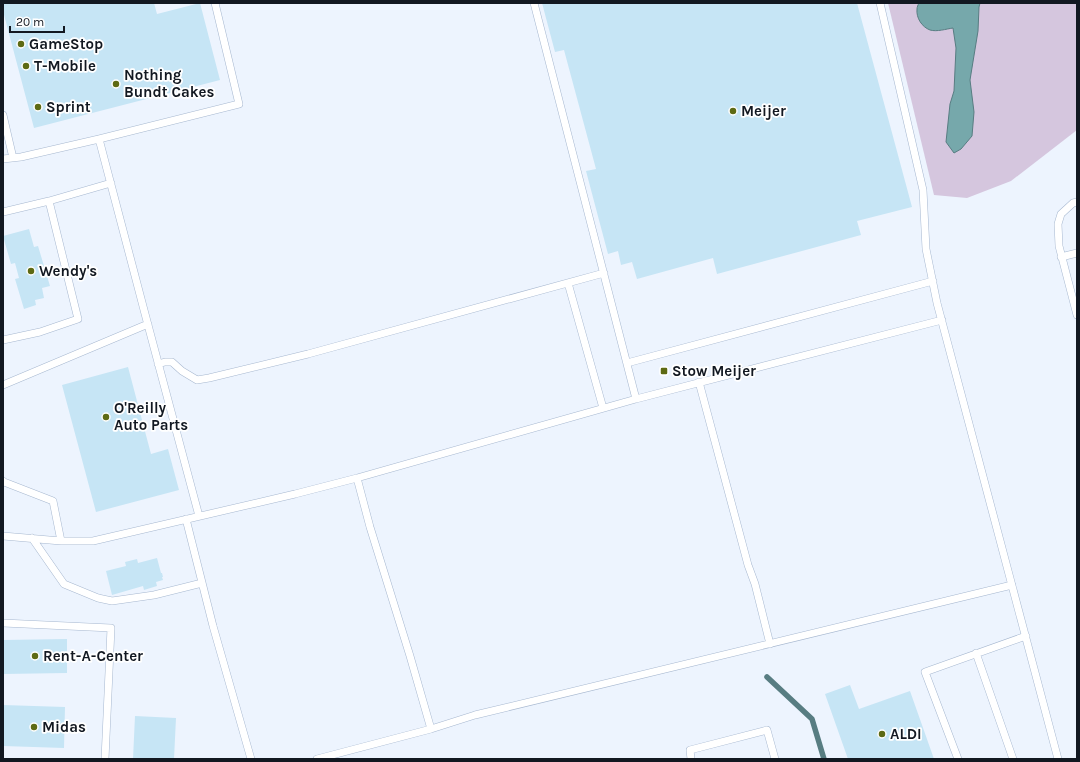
<svg xmlns="http://www.w3.org/2000/svg" width="1080" height="762" font-family="Karla,sans-serif">
<rect width="100%" height="100%" fill="#edf4fe"/>
<!-- green -->
<path fill="#d5c6de" d="M888,3H1077V130L1011,181L967,198L934,195Z"/>
<!-- water -->
<path fill="#76a8ab" stroke="#587d82" d="M919,3H980L979,7L978,31L970,80L974,112L972,136L961,149L954,153L946,142L950,104L954,91L956,48L953,28C946,29 937,32 930,30C922,27 916,18 917,9C917,7 918,5 919,3Z"/>
<g fill="none" stroke-linecap="round" stroke-linejoin="round">
<!-- stream -->
<path stroke="#587d82" stroke-width="5.5" d="M767,677L812,719L824,759"/>
</g>
<!-- building -->
<path fill="#c6e5f5" d="M3,3H154L157,14L200,3L220,80L34,128L3,11Z
M542,3H857L912,207L857,221L861,235L717,274L713,258L637,279L632,262L621,265L618,251L608,254L586,171L596,169L564,50L555,52Z
M29,229L34,247L38,246L50,286L42,288L44,298L35,300L36,305L24,309L15,279L19,278L15,263L11,264L3,236Z
M128,367L151,454L168,449L179,490L96,512L62,385Z
M157,558L161,573H162L163,577H162L163,580L156,582L157,586L144,590L143,586L112,595L106,571L126,566L125,562L137,559L138,563Z
M67,639V673L3,674V640Z
M850,685L859,709L910,691L934,759H848L825,694Z
M3,705L65,707L64,748L3,746Z
M135,716L176,718L174,759H133Z"/>
<g fill="none" stroke-linecap="round" stroke-linejoin="round">
<defs>
<path id="service" d="M534,3L636,399
M880,3L923,190L926,249L937,303L1058,759
M3,115L13,158
M99,139L144,310L199,516
M3,159L21,157L99,139L239,104L215,3
M1077,202L1073,203L1061,214L1058,224L1059,246L1077,315
M3,212L49,201L111,183
M1061,257L1077,253
M568,283L603,408
M3,340L40,332L78,319L49,201
M627,363L933,281
M158,364L165,362H172L182,371L197,380L209,378L308,354L604,273
M699,382L748,565L755,584L770,644
M3,385L148,324
M357,478L370,527L410,656L431,729L475,715L1012,585
M3,481L4,482L53,501L61,541
M186,519L213,626L251,759
M3,536L61,541H93L295,494L357,478L636,399L942,320
M32,538L64,584L98,598L112,601L154,595L202,583
M3,623L111,628L105,759
M976,653L1013,759
M317,759L431,729
M691,759L690,750L767,730L775,759
M958,759L925,672L1026,636"/>
</defs>
<!-- service casing -->
<use href="#service" stroke="#a7b8d0" stroke-width="8"/>
<!-- service -->
<use href="#service" stroke="#fff" stroke-width="7"/>
</g>
<!-- markers -->
<g fill="#5d6a13" stroke="#fff" stroke-width="1.5">
<circle cx="21" cy="44" r="4"/>
<circle cx="26" cy="66" r="4"/>
<circle cx="116" cy="84" r="4"/>
<circle cx="38" cy="107" r="4"/>
<circle cx="733" cy="111" r="4"/>
<circle cx="31" cy="271" r="4"/>
<rect x="660" y="367" width="8" height="8" rx="2"/>
<circle cx="106" cy="417" r="4"/>
<circle cx="35" cy="656" r="4"/>
<circle cx="34" cy="727" r="4"/>
<circle cx="882" cy="734" r="4"/>
</g>
<g text-anchor="middle" stroke-width="3.5" stroke-linejoin="round" paint-order="stroke">
<!-- poi labels -->
<g font-size="15" font-weight="bold" fill="#121821" stroke="#fff" text-anchor="start">
<text x="29" y="49">GameStop</text>
<text x="34" y="71">T-Mobile</text>
<text x="124" y="80">Nothing<tspan x="124" dy="17">Bundt Cakes</tspan></text>
<text x="46" y="112">Sprint</text>
<text x="741" y="116">Meijer</text>
<text x="39" y="276">Wendy's</text>
<text x="672" y="376">Stow Meijer</text>
<text x="114" y="413">O'Reilly<tspan x="114" dy="17">Auto Parts</tspan></text>
<text x="43" y="661">Rent-A-Center</text>
<text x="42" y="732">Midas</text>
<text x="890" y="739">ALDI</text>
</g>
</g>
<!-- border -->
<rect width="1080" height="762" fill="none" stroke="#121821" stroke-width="8"/>
<!-- scale -->
<path d="M10 26v6h54v-6" fill="none" stroke="#121821" stroke-width="2"/>
<text x="16" y="26" font-size="12" fill="#121821" stroke="#ffffff" stroke-width="3" paint-order="stroke">20 m</text>
</svg>
